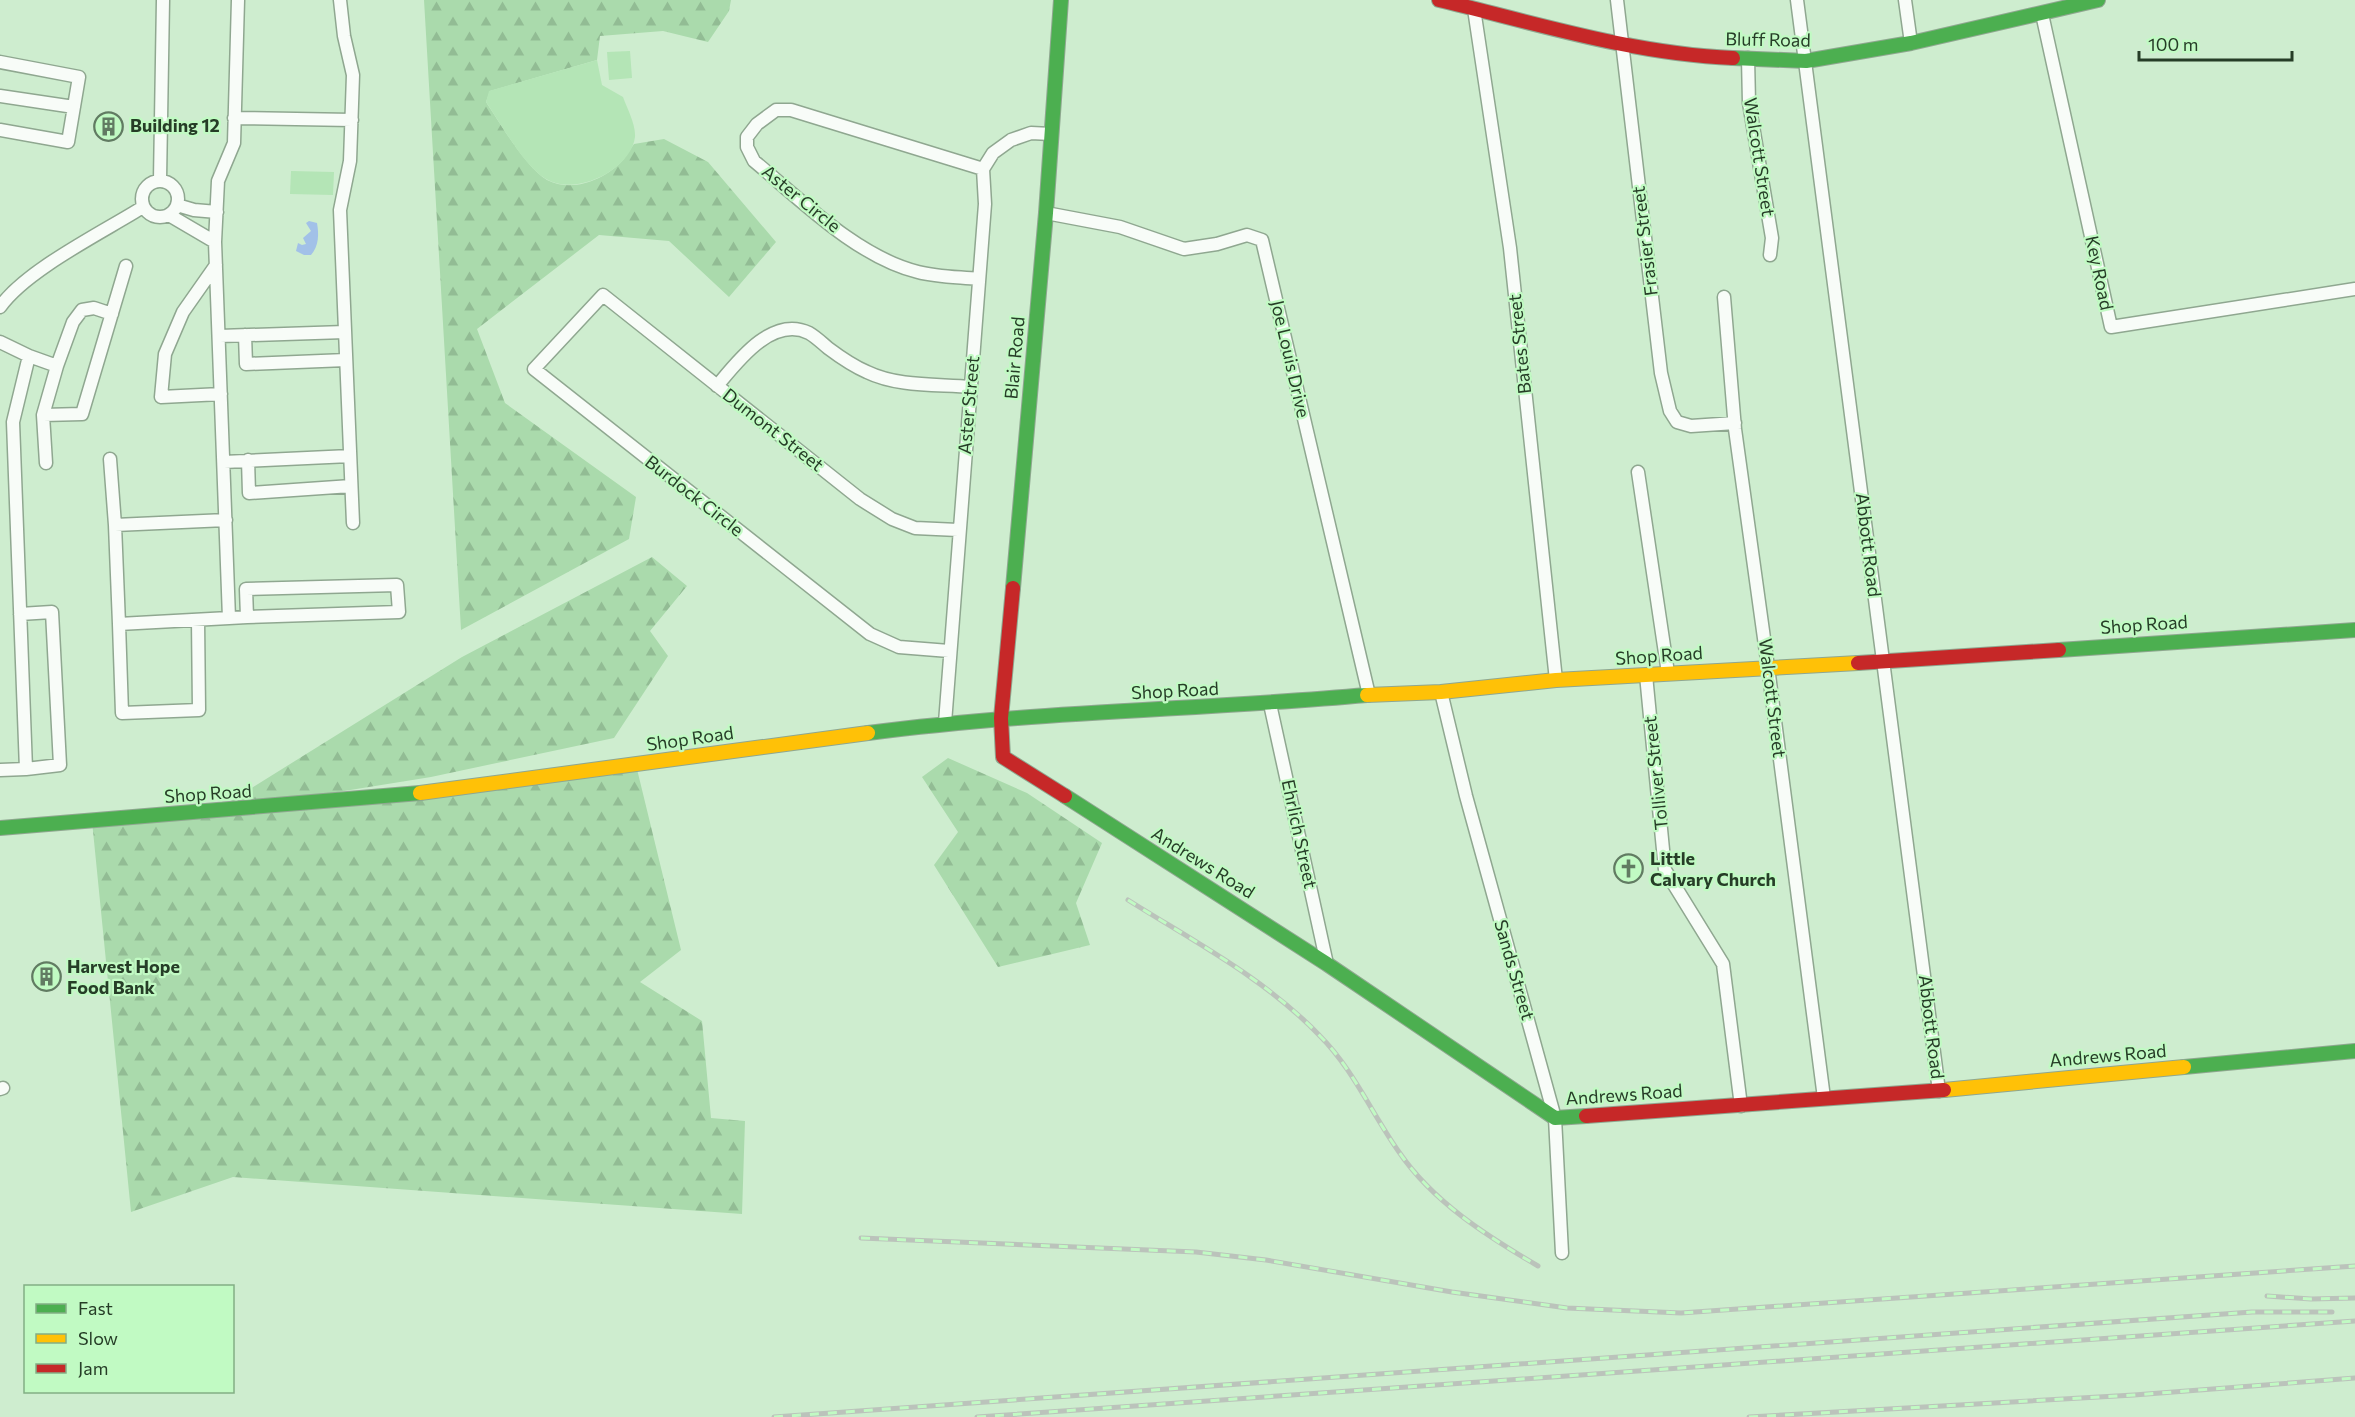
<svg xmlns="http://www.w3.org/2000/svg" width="2355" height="1417" font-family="Commissioner,sans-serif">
<defs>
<pattern id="forest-firs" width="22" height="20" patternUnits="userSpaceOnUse" patternTransform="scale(1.5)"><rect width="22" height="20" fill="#aadaac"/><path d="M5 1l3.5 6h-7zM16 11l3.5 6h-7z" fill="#92bc94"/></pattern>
</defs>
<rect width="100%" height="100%" fill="#ceedcf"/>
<!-- forest -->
<path fill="url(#forest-firs)" d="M424,0H731L729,11L708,42L663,31L600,36L597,60L490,91L486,102C500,123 526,168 547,180C572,193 605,180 623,160C627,155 630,149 634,144L664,139L708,162L776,242L729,297L669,241L599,235L477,329L505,403L636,497L629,539L461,630Z
M652,557L687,586L650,631L668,656L614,738L431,777L226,810L636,765L681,950L640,982L702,1021L711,1118L745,1121L742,1214L233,1177L131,1212L92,821L213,812L462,657Z
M948,758L1027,793L1102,843L1076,903L1090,945L998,967L934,865L958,832L922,777Z"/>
<!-- park -->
<path fill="#b4e5b6" d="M630,51L632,78L609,80L607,52Z
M597,60L602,85L623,97C627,108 636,125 635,137C631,170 575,197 546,179C524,166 501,124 486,102L489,91Z
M291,171L334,172L333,195L290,194Z"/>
<!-- water -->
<path fill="#a2c1e8" d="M309,221L317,223C319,234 319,246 311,255H304L296,251L298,243L302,245L306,244L303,238L311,231L306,223Z"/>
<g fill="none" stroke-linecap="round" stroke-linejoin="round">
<defs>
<path id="street" d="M340,0L344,36L353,75L350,161L340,210L353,523
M1617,0L1661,373L1670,411L1677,422L1691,426L1735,423
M1797,0L1939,1091
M1905,0L1911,43
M1474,9L1510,248L1556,680
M2042,14L2111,327L2355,289
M1748,58L1749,103L1772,238L1770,255
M0,62L79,77L68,142L0,130
M0,96L74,107
M234,118L352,120
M160,180L163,0
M142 199a18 18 0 1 1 36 0a18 18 0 1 1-36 0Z
M177,205L194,210L217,212
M1046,213L1120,227L1184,249L1217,244L1247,235L1262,240L1369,695
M169,215L215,242
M216,265L183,312L165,354L161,397L221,394
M978,279C958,277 937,277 918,272C857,257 801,200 754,161L747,147V137L757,124L776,110H791L983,169
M1724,297L1735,429L1768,667L1824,1098
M0,307C26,270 103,232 143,207
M245,335L246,364L346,360
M220,336L345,332
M0,342L29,356L13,422L26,769L0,770
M29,356L57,366L43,415L46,463
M57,366L73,322L82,310L94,308L112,314
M717,386C737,362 772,315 809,333C816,337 822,343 828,348C840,357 853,366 867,372C898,387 937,384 971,387
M43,415L82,414L126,266
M110,459L115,525
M248,460L249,493L351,486
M224,462L350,456
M1638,472L1668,673
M226,520L115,525L119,624L229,618L215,242L218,181L234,143L238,0
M20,614L52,612L60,765L26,769
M229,618L247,617L399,612L397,585L246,589L247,617
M119,624L122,713L199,710L198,620
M949,651L899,647L870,634L534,369L603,295L860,499L892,519L915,528L958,530
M1646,675L1665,870L1723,964L1741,1106
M1441,692L1466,796L1555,1118L1562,1253
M1270,704L1327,964
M945,723L985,204L983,169L993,153L1011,140L1031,133L1051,134
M0,1089L3,1088"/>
<path id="fast" d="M1733,58L1806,61L1911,43L2098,0
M1013,588L1046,213L1061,0
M2059,650L2355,630
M868,733C1034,711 1201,710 1367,695
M1065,796L1327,964L1555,1118L1586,1116
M0,828L420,793
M2184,1067L2355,1051"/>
<path id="slow" d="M1367,695L1441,692L1556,680L1858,663
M420,793L868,733
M1944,1090L2184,1067"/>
<path id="jam" d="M1439,0C1535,23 1633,54 1733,58
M1013,588L1001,718L1003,757L1065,796
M1858,663L2059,650
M1586,1116L1944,1090"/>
</defs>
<!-- street casing -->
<use href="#street" stroke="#8fa790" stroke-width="15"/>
<!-- fast casing -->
<use href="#fast" stroke="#8fa790" stroke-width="16"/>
<!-- slow casing -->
<use href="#slow" stroke="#8fa790" stroke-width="16"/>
<!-- jam casing -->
<use href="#jam" stroke="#8fa790" stroke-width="16"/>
<!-- street -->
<use href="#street" stroke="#f8fcf8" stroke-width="12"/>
<!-- fast -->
<use href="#fast" stroke="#4caf50" stroke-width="14"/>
<!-- slow -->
<use href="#slow" stroke="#ffc107" stroke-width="14"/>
<!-- jam -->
<use href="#jam" stroke="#c62828" stroke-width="14"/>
<defs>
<path id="rail" d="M1128,900C1193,941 1266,979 1320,1036C1353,1069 1372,1114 1399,1152C1433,1202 1487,1236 1538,1266
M861,1238L1196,1252L1266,1260L1452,1292L1567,1308L1681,1313L2355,1266
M2267,1296L2311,1299L2355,1298
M774,1417L2252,1312H2332
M977,1417L2355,1321
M1749,1417L2134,1395L2355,1378"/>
</defs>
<!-- rail casing -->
<use href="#rail" stroke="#bbc3bb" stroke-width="5"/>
<!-- rail -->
<use href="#rail" stroke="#c1fac3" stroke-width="3" stroke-dasharray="9" stroke-linecap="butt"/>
</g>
<!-- icons -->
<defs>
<symbol id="building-ring" viewBox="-11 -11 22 22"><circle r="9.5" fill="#c1fac3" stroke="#617b62" stroke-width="1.5"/><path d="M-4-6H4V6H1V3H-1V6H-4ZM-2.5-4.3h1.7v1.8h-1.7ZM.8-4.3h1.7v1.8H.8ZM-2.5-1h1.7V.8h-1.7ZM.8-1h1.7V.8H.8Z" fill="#617b62"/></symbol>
<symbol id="church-ring" viewBox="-11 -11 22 22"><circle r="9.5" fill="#c1fac3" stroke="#617b62" stroke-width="1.5"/><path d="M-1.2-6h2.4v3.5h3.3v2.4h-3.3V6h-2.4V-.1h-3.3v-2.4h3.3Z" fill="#617b62"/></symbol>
</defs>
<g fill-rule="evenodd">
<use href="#building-ring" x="92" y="110" width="33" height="33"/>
<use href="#church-ring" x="1612" y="852" width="33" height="33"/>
<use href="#building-ring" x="30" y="960" width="33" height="33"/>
</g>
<g text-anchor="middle" stroke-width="4.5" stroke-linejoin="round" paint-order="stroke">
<!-- street labels -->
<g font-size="18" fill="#263d27" stroke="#c1fac3">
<text transform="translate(1768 40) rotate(1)" y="6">Bluff Road</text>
<text transform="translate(1759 157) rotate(81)" y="6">Walcott Street</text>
<text transform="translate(801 199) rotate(39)" y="6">Aster Circle</text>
<text transform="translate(1645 241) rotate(-97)" y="6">Frasier Street</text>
<text transform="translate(2099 273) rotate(78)" y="6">Key Road</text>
<text transform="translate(1520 344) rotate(-96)" y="6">Bates Street</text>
<text transform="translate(1015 358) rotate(-85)" y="6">Blair Road</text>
<text transform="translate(1290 359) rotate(77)" y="6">Joe Louis Drive</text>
<text transform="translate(969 405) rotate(-85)" y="6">Aster Street</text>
<text transform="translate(773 430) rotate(38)" y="6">Dumont Street</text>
<text transform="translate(694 496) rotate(38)" y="6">Burdock Circle</text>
<text transform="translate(1868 545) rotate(83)" y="6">Abbott Road</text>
<text transform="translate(2144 625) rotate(-4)" y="6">Shop Road</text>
<text transform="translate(1659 656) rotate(-4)" y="6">Shop Road</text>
<text transform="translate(1175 691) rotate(-3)" y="6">Shop Road</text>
<text transform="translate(1772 698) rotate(83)" y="6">Walcott Street</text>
<text transform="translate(690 739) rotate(-8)" y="6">Shop Road</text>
<text transform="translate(1656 773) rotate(-96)" y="6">Tolliver Street</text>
<text transform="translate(208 794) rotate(-4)" y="6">Shop Road</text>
<text transform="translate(1299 834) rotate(78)" y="6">Ehrlich Street</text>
<text transform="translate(1203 863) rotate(32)" y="6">Andrews Road</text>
<text transform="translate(1514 970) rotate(74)" y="6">Sands Street</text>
<text transform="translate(1931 1027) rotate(83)" y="6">Abbott Road</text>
<text transform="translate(2108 1056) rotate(-5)" y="6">Andrews Road</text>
<text transform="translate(1624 1095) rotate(-4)" y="6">Andrews Road</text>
</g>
<!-- poi labels -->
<g font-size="18" font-weight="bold" fill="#263d27" stroke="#c1fac3" text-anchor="start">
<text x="130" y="132">Building 12</text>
<text x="1650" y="865">Little<tspan x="1650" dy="21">Calvary Church</tspan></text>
<text x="67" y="973">Harvest Hope<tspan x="67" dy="21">Food Bank</tspan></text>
</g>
</g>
<!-- legend -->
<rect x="24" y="1285" width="210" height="108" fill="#c1fac3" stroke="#83ae85" stroke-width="1.5"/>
<rect x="36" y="1304" width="30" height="9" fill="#4caf50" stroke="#83ae85" stroke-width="1.5"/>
<text x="78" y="1315" font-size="18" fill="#263d27">Fast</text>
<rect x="36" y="1334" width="30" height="9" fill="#ffc107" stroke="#83ae85" stroke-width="1.5"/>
<text x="78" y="1345" font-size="18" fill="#263d27">Slow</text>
<rect x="36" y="1364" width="30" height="9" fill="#c62828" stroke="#83ae85" stroke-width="1.5"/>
<text x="78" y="1375" font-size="18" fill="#263d27">Jam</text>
<!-- scale -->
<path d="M2139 51v9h153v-9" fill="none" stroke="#263d27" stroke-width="3"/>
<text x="2148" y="51" font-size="18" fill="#263d27" stroke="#c1fac3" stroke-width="4.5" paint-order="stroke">100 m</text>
</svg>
